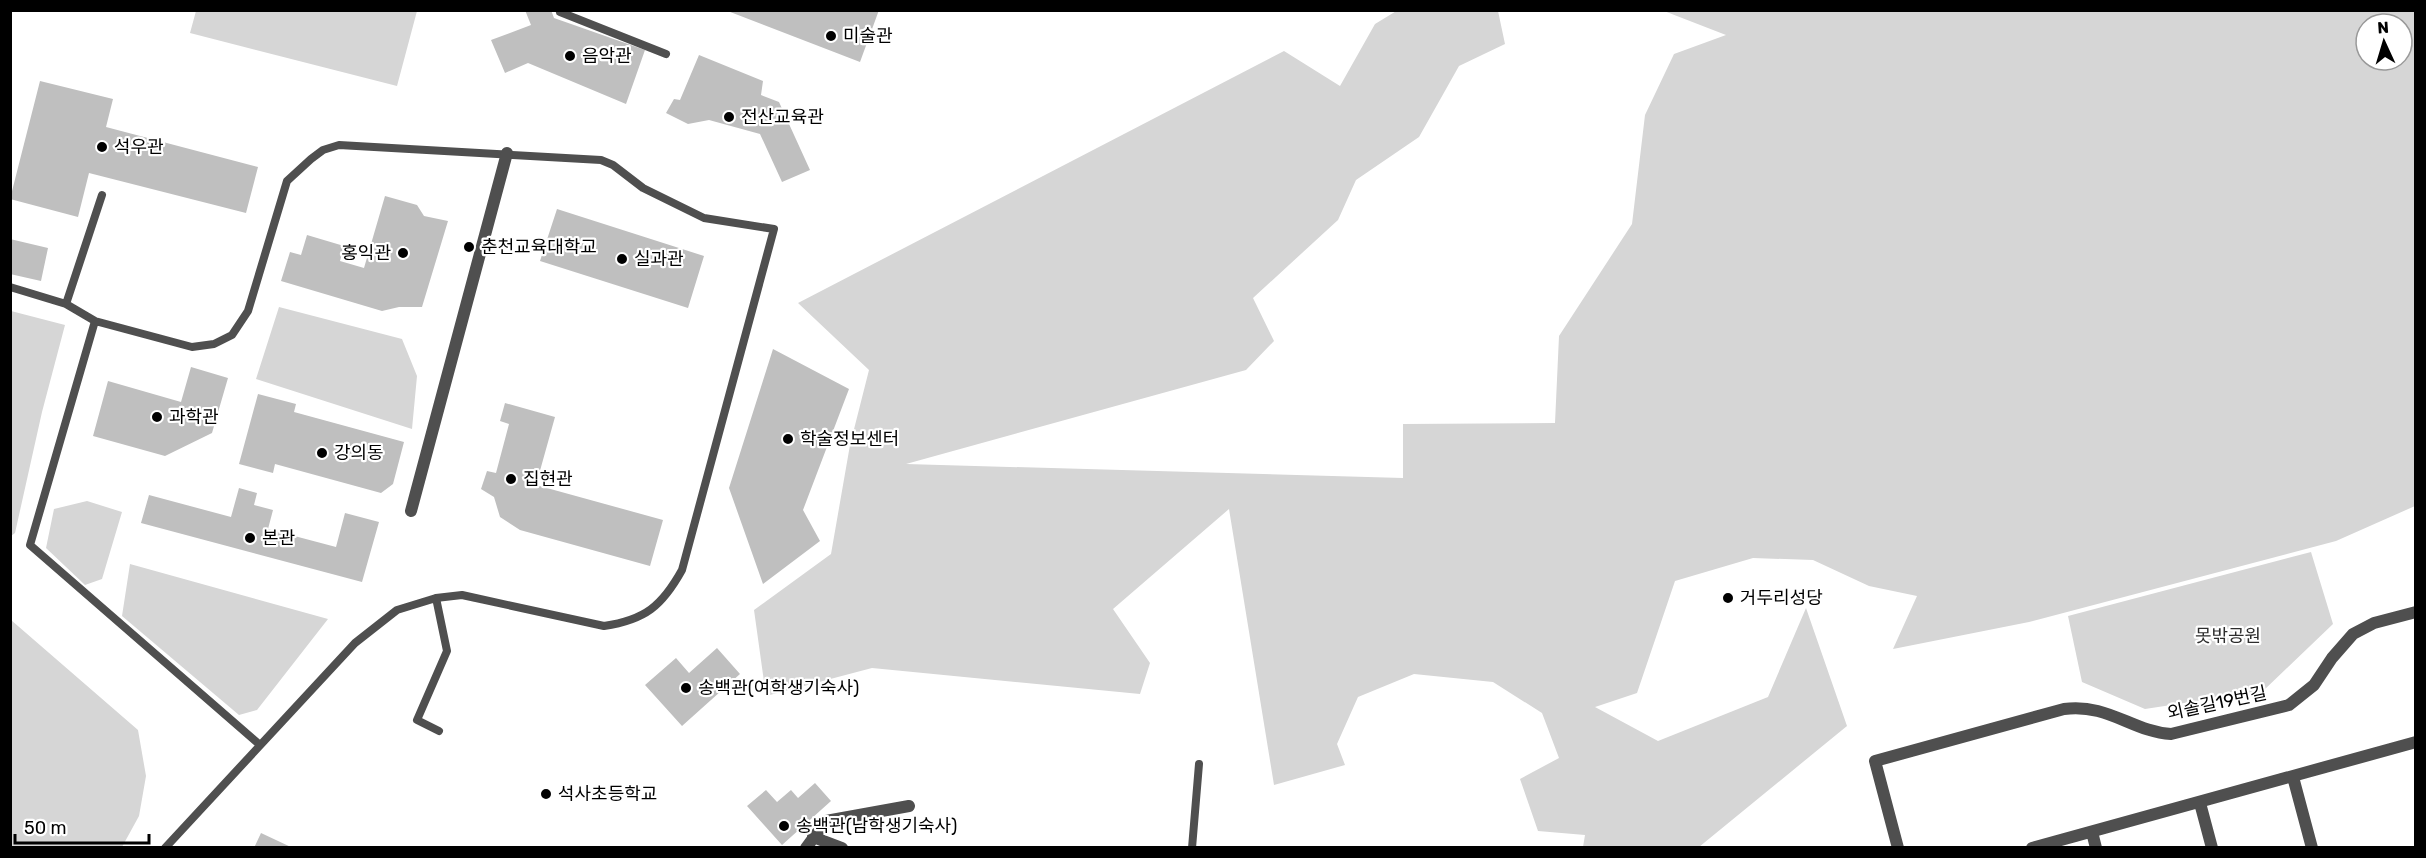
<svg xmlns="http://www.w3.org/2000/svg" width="2426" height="858" font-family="Rubik,'Noto Sans KR',sans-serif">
<rect width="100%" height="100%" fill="#fff"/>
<!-- green -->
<path fill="#d6d6d6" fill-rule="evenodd" d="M1398,10L1498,11L1505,44L1459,66L1419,137L1356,180L1338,220L1253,298L1274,341L1246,370L906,464L1403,478V424L1555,423L1559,336L1632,224L1645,115L1674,54L1726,35L1664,11L2415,10V506L2336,541L2029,622L1893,649L1917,596L1869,586L1813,560L1753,558L1675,581L1637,693L1595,707L1658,741L1768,697L1806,608L1847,726L1699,847H1583L1585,835L1538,831L1520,779L1559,758L1542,713L1493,682L1414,674L1358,697L1337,744L1345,765L1274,785L1229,509L1113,609L1150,663L1140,694L872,668L766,696L754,610L831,554L850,445L869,370L798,303L1284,51L1340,86L1375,24ZM2366,24H2402V60H2366Z
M196,11V10L417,11L397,86L190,33Z
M279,307L402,339L417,376L412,429L256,379Z
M11,311L65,325L42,412L15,533L11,536Z
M87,501L122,512L102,579L85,585L46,548L54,509Z
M2311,552L2333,624L2263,691L2145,709L2082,682L2068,616Z
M130,564L328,619L257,710L239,715L122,616Z
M11,620L138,730L146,776L139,816L122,847H11Z"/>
<!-- building -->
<path fill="#bfbfbf" d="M525,10H551L554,18L645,50L626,104L528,63L505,73L491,40L531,25Z
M725,10H879L860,62Z
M699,55L763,81L761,95L779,102L810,170L782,182L760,134L709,120L688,124L666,113L674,99L680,100Z
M40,81L113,99L106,127L258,167L246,213L89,173L78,217L10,199Z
M385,196L417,205L424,216L448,221L422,307H399L382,311L281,281L290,252L301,255L307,235L344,246L340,261L364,268Z
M557,209L704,256L688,308L540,261Z
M10,239L48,248L41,281L10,274Z
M773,349L849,389L803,510L820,541L763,584L729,488Z
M191,367L228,378L212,433L165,456L93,436L108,381L181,402Z
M258,394L296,404L294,412L404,442L393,484L381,493L275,464L273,473L239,464Z
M505,403L555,417L536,485L663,520L650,566L520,530L500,517L494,497L481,489L487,471L496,473L509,424L500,421Z
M239,488L257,493L254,505L273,510L268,529L336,547L345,513L379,522L362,582L141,523L149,495L231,517Z
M717,648L740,674L682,726L645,685L676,658L689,673Z
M815,783L831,801L782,845L747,806L766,790L777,802L791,790L798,798Z
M261,833L293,848H254Z"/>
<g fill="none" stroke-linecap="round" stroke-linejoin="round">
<!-- service -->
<path stroke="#4f4f4f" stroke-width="8" d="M560,12L666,54
M10,287L66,304L95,321L192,347L214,344L232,335L248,311L287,181L311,159L323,150L339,145L601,160L613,165L643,188L704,218L774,229L682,570C662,606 645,620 604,626L462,595L436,598L397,610L355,643L165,848
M66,304L102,195
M95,321L30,545L260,745
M436,598L447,651L417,720L439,731
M1192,848L1199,764"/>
<!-- pedestrian -->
<path stroke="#4f4f4f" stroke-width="12" d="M411,511L507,153"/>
<!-- minor -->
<path stroke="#4f4f4f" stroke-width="12" d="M2293,777L2312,848
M2200,803L2212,848
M2092,832L2096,848
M813,837L842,848
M806,848L826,821L909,806
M1898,848L1875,761L2064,709C2108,703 2133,732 2171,734L2289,705L2314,685L2332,658L2353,634L2374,623L2416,612
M2032,848L2416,742"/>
</g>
<!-- markers -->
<g fill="#000" stroke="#fff" stroke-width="2">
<circle cx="831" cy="36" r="6"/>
<circle cx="570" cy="56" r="6"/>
<circle cx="729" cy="117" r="6"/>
<circle cx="102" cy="147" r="6"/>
<circle cx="469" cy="247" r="6"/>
<circle cx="403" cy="253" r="6"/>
<circle cx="622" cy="259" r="6"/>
<circle cx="157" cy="417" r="6"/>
<circle cx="788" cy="439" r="6"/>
<circle cx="322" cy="453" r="6"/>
<circle cx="511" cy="479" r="6"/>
<circle cx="250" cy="538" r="6"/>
<circle cx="1728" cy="598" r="6"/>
<circle cx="686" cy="688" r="6"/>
<circle cx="546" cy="794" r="6"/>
<circle cx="784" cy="826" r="6"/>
</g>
<g text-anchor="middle" stroke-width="4.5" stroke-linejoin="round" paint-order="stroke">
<!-- poi labels -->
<g font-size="18" fill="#000" stroke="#fff" text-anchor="start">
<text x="843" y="42">미술관</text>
<text x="582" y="62">음악관</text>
<text x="741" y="123">전산교육관</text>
<text x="114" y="153">석우관</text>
<text x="481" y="253">춘천교육대학교</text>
<text x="391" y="259" text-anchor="end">홍익관</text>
<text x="634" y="265">실과관</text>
<text x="169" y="423">과학관</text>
<text x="800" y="445">학술정보센터</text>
<text x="334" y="459">강의동</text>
<text x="523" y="485">집현관</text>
<text x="262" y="544">본관</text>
<text x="1740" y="604">거두리성당</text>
<text x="698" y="694">송백관(여학생기숙사)</text>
<text x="558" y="800">석사초등학교</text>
<text x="796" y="832">송백관(남학생기숙사)</text>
</g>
<!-- park labels -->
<g font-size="18" fill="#2d2d2d" stroke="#fff">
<text x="2228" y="642">못밖공원</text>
</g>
<!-- street labels -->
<g font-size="18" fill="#000" stroke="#fff">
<text transform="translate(2217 703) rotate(-12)" y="6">외솔길19번길</text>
</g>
</g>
<!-- border -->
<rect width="2426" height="858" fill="none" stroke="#000000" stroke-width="24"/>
<!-- north arrow -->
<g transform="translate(2384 42) rotate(356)"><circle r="28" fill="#ffffff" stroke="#999999" stroke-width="1.5"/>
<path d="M0-4.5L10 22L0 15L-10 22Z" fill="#000000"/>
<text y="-9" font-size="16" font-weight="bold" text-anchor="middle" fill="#000000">N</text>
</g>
<!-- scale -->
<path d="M15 834v9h134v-9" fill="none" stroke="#000000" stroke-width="3"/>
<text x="24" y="834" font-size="18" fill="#000000" stroke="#ffffff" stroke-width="4.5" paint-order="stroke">50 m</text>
</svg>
